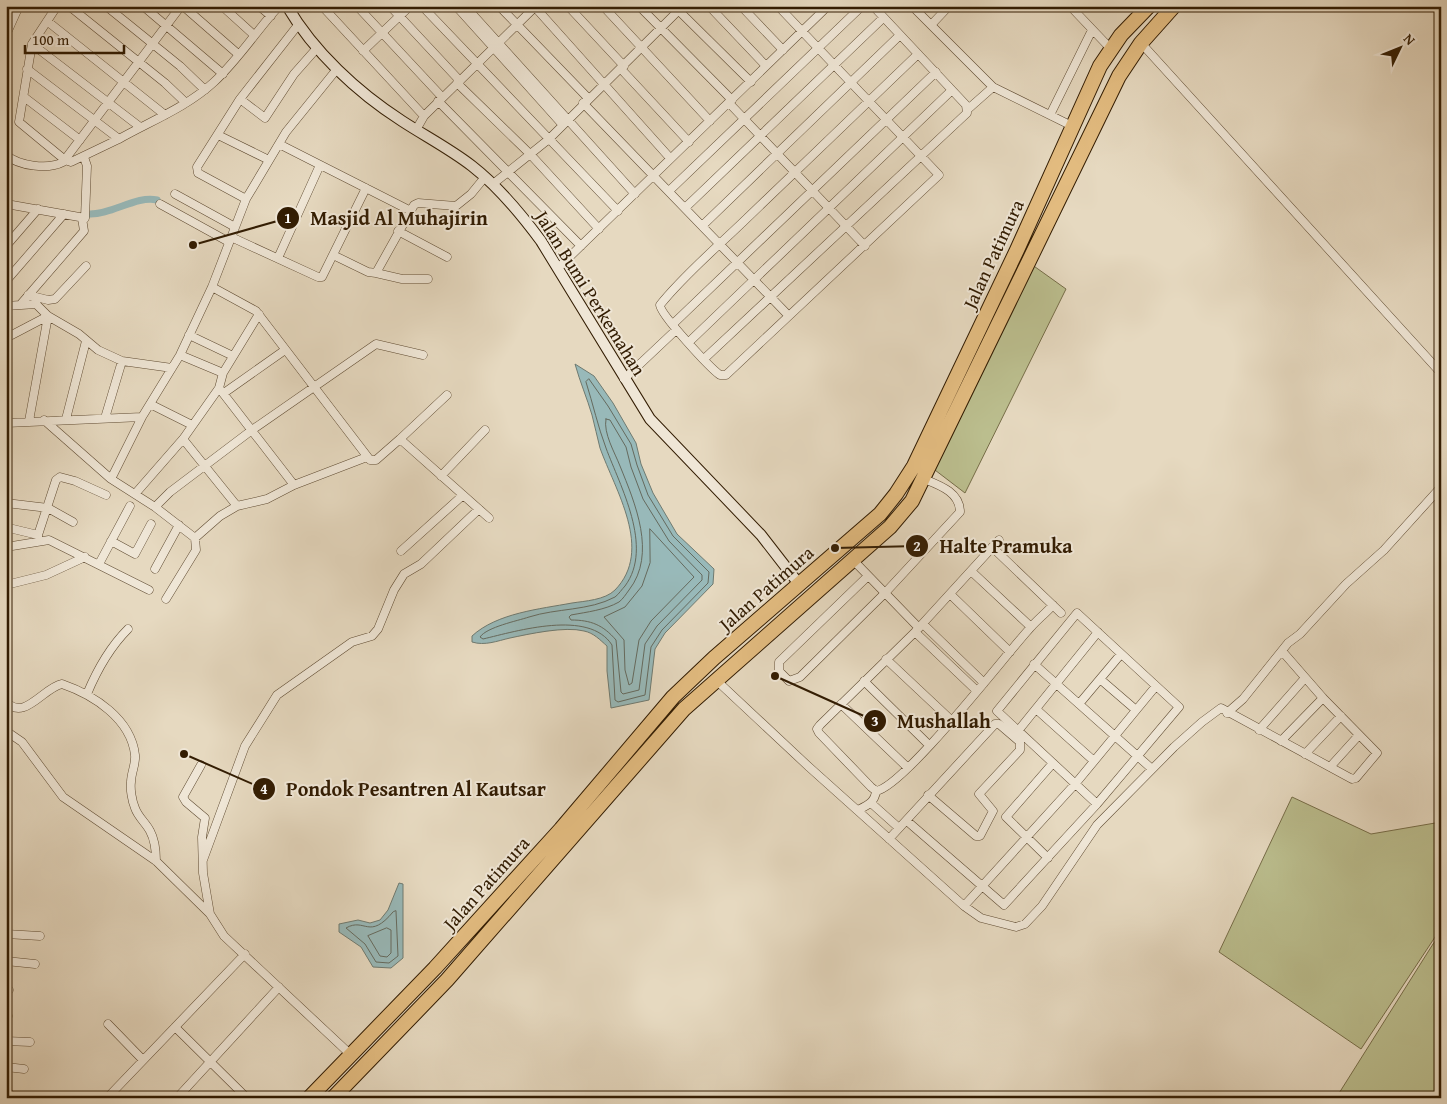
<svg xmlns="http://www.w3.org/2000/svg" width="1447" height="1104" font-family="'Gentium Book Plus',serif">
<rect width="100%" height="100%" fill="#e6d9c0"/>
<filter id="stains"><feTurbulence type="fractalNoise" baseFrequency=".004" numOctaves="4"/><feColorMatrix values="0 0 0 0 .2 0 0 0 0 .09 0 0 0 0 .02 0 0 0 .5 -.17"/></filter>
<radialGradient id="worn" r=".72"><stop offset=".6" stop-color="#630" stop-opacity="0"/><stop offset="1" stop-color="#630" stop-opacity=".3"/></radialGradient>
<!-- green -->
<path fill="#bbbe8e" stroke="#766d48" d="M1031,264L1066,289L965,493L931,467Z
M1292,797L1371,834L1441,822V928L1361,1049L1219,952Z
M1441,934V1098H1336L1433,944Z"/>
<!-- water -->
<path fill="#98b9b9" stroke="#6f7a70" d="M575,364L594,376L613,403L636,443L641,464L653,493L677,534L714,569L713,584L665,633L655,649L649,700L611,708L607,671V646C600,640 594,633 584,631C565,626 529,634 510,638C497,641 485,646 472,642V636C497,613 540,609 572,603C585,601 605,600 615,590C654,550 615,490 600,448C597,437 595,426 592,415C587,398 580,382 575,364Z
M399,883L403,884V958L391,968L373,967L361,947L339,932V924L358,920L370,923L380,920L388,910Z"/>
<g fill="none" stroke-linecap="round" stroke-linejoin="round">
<!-- shore -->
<path stroke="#656a5e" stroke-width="1" d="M589,379L608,406L631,444L637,465L648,495L673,536L709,572L708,583L662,630L651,647L645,695L618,702L615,700L612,645C589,609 517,631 483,639L480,637C487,627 517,621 529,617C557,608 589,611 615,597C619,594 622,589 625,586C654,547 620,486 606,448C598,427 593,404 586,382Z
M606,419L610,420L626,447L631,467L643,499L669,541L702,575V580L657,626L645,644L639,690L623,694L621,692L616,640C603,625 591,620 571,620L569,617L571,615C587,612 605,610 619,602C623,599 626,594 629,590C657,554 635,503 620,466C615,453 603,433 606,419Z
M650,529L694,577L651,621L639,640L632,683L629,685L625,670L624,640L604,617L625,607L642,586L650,563Z
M396,911L398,956L389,963L376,962L365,944L346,928C365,917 369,941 393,912Z
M387,928L391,930V953L387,957L380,956L368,936Z"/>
<!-- canal -->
<path stroke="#98b9b9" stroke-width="7" d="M89,214C111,215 137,195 157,200"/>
<defs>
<path id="street" d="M57,6L32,44L19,122L65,160L71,162L119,139
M69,6L165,83L186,103
M106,6L180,66L205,90
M143,6L223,74
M183,6L238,54
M222,6L254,35
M259,6L271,16
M322,6L424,116
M357,6L442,97
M390,6L460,81
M422,6L618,211
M456,6L562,124
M465,6L635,194
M499,6L588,98
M534,6L670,158
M568,6L624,66
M603,6L710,121
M639,6L732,100
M674,6L751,82
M709,6L766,66
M741,6L783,50
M778,6C831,62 885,118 939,175L726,375H720C710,368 660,314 660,305C683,276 716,248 743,222C801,166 860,110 918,54
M912,6L931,25
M949,6L931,25L993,87L1072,126
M1070,6L1110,48
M47,21L165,115
M6,35L19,6
M1141,43L1441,373
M32,44L140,127
M363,51L410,6
M27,69L119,139C151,121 187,107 214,82C238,60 257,30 279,6
M621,69L689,142
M457,83L530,154L599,229
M24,97L80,140
M240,99L265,118L294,74L317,48
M438,101L581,246
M583,103L788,315
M729,103L865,246
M967,110L993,87
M1050,115L1092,30
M416,130L424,116L536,6
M218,135L269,160
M279,144L409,210
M6,155C19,166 48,170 63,162L181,6
M493,184L549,139L683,6
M669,191L862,6
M175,194L235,227
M246,199L198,173L197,167L240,99L298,25
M160,204L229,242
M6,208L12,205L85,218L87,166L84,157
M685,208L883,18
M702,226L900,35
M398,231L447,257
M231,237L318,277H322L366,188
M6,246L38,209
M333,255L368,272L376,273
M278,258L320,165
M558,268L828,6
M428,279H402L376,273L414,205L418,203L456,206L471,194L485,177
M6,281L64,214
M212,287L256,311L370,460H376L400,439L489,518
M28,295L48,300L55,299L86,266
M20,305L84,231L82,218
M6,306L36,304L48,316L79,334L98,350L122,361L172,368
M673,324L936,72
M189,335L233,356
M6,338L48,316L29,421
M689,342L952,90
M180,355L223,373
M704,359L967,113L966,105L873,6
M624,379L676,330
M219,388L294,485
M224,393L285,350
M150,404L192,425
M105,418L122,361
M66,419L86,341
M44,420L111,479L155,507L195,538L220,516L237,506L267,499L294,485L367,457
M6,423L142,417L180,355L212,287L246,199L286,132L337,69
M183,439L237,506
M400,439L447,395
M441,476L485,430
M111,479L142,417
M135,494L183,439L219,388L223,373L259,314
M6,503L48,508L73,522
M155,507L170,492L252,430L376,344L423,355
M9,528L38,535V540
M38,535L56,480L60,477L75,481L106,495
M999,540L915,632L820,725L817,729L819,733L871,787L876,791C904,787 1006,654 1031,627C1038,619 1046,613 1053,605
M111,541L135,554L151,524
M6,547L49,540L149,590
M992,547L1061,613
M401,551L462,496
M853,560L919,628
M99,564L130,506
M155,569L179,525
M971,571L1031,627
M868,576L779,662V671L789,681L800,677L885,593L960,512C960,492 939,485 924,479
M6,585L46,575L85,557
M950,594L1010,652
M166,599L196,550L195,538
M1077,613L1179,707L1097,804L997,711Z
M923,624L984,683
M915,632L977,691
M886,659L951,720
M1034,664L1152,769
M1100,679L1136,710
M716,680L809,767L964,906L981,918L1016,927L1025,924L1042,906L1097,825L1174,747L1202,722L1221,708L1352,779L1356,778L1377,753L1323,698L1282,651
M864,681L929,745
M87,694C97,670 109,648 128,629
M6,701C23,723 44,687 62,684C94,695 131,719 135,755C136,764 131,773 131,782C130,789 132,801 135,808C138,817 146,823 150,831C155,840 156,850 156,861
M841,704L908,768
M1079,704L1121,654
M1036,709L1094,761
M1227,713L1243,699L1288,643L1300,634L1346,584L1384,550L1441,487
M1259,730L1305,678
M6,731L22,742L63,797L156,861L210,914
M1018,731L1098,632
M1281,741L1323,698
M1305,754L1341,716
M201,765L183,797L186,802L205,818L202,837L203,873L210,914L224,936L350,1054
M1330,767L1359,735
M871,803L899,828
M858,810C868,805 875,802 876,791
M907,821L1004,905L1097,804
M889,839L995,724H999L1020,742V750L979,794L993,811L980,836H976L928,795
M1048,858L1006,817L1053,763
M203,860L245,746L277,695L352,642L372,636L378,629L394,590L404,574L421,564L479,509
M964,906L1076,783L1156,686
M6,934L40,936
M6,961L35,964
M6,990H9
M6,1016H8
M108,1024L143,1060
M175,1027L247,1098
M6,1041L30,1042
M6,1067L24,1069
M6,1093H9
M107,1098L245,954
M177,1098L279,987"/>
<path id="secondary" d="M287,6C314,52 357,92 402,121C425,136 450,149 472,166C499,187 521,214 541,241L650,419L761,535L799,584"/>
<path id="highway" d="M309,1098L435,968L561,829L673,697L714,658L880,514L896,494L914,466L1017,250L1100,66L1121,35L1149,6
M333,1098L447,980L684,709L890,527L912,501L1119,76L1141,43L1174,6"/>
</defs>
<!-- street casing -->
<use href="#street" stroke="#5f4b32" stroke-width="9"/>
<!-- secondary casing -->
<use href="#secondary" stroke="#321c02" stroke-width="12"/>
<!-- highway casing -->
<use href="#highway" stroke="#321c02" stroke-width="16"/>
<!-- street -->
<use href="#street" stroke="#efe6d6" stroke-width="8"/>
<!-- secondary -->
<use href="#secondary" stroke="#efe6d6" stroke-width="10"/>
<!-- highway -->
<use href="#highway" stroke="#e3bc80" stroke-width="14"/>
</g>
<g text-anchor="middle" stroke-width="4" stroke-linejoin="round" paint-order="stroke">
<!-- street labels -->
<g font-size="19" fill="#321c02" stroke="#efe6d6">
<text transform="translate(993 254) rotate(-65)" y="7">Jalan Patimura</text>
<text transform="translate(591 293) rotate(58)" y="7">Jalan Bumi Perkemahan</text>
<text transform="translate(766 588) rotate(-41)" y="7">Jalan Patimura</text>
<text transform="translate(486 883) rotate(-48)" y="7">Jalan Patimura</text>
</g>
</g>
<!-- callouts -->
<path fill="none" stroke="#321c02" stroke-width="2" d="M193 245L288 218M835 548L917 546M775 676L875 721M184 754L264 789"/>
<g fill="#321c02" stroke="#efe6d6" stroke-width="2">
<circle cx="193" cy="245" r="5"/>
<circle cx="835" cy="548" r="5"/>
<circle cx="775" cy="676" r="5"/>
<circle cx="184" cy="754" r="5"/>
<circle cx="288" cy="218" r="12"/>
<circle cx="917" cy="546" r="12"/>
<circle cx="875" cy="721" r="12"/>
<circle cx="264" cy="789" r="12"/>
</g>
<g font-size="15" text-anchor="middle" font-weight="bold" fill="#fff">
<text x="288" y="223">1</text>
<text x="917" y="551">2</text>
<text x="875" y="726">3</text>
<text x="264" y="794">4</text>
</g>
<g font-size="20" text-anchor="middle" font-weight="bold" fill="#321c02" stroke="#efe6d6" stroke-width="4" stroke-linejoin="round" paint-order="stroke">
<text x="399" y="225">Masjid Al Muhajirin</text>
<text x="1006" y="553">Halte Pramuka</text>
<text x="944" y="728">Mushallah</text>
<text x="416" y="796">Pondok Pesantren Al Kautsar</text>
</g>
<!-- margin -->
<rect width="1447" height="1104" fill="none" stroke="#e6d9c0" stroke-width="25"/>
<rect x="8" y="8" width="1432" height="1089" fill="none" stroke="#321c02" stroke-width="2.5"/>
<rect x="12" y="12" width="1422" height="1079" fill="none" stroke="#321c02"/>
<!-- north arrow -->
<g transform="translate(1400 48) rotate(47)" stroke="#efe6d6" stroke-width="4" paint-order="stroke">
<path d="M0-4L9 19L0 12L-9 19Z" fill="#321c02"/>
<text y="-8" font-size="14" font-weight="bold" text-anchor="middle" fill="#321c02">N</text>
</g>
<!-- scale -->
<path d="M25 45v8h99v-8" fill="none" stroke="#321c02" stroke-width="2.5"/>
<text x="32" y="45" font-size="15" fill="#321c02" stroke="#efe6d6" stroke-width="4" paint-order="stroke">100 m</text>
<rect width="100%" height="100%" filter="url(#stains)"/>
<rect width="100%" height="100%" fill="url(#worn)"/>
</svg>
